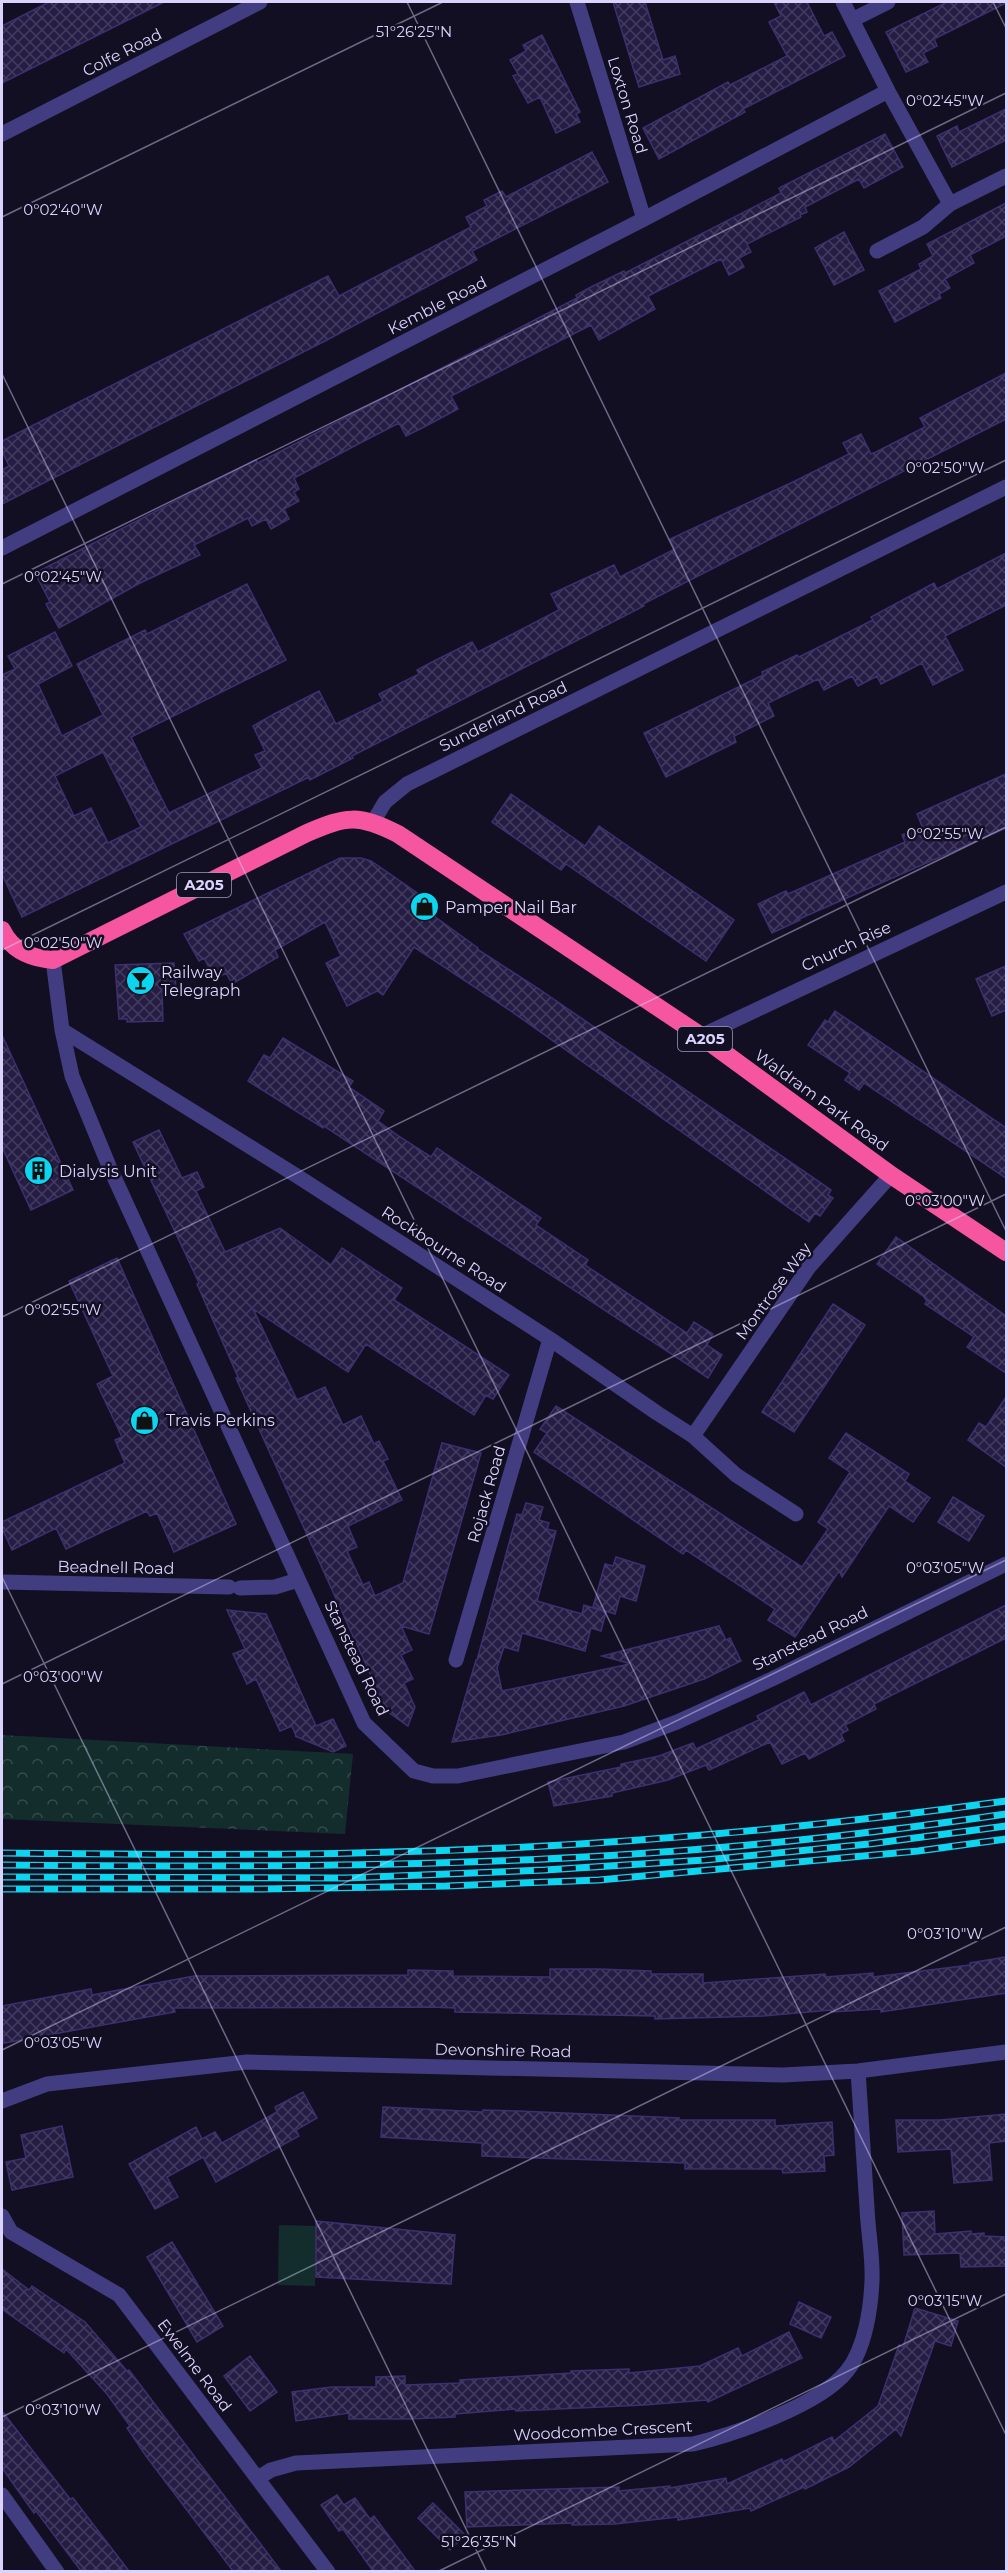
<svg xmlns="http://www.w3.org/2000/svg" width="1008" height="2573" font-family="Montserrat,sans-serif">
<defs>
<pattern id="forest-crowns" width="20" height="18" patternUnits="userSpaceOnUse" patternTransform="scale(1.5)"><rect width="20" height="18" fill="#132d2d"/><path d="M2 6a3 3 0 1 1 6 0M12 15a3 3 0 1 1 6 0" fill="none" stroke="#354b4c"/></pattern>
<pattern id="building-cross-hatch" width="8" height="8" patternUnits="userSpaceOnUse" patternTransform="scale(1.5)"><rect width="8" height="8" fill="#251d43"/><path d="M0 0l8 8M0 8l8-8" fill="none" stroke="#443d5f"/></pattern>
</defs>
<rect width="100%" height="100%" fill="#130f23"/>
<!-- green -->
<path fill="#132d2d" d="M279,2225L316,2226L315,2286L278,2285Z"/>
<!-- forest -->
<path fill="url(#forest-crowns)" d="M2,1735L353,1754L345,1834L2,1819Z"/>
<!-- building -->
<path fill="url(#building-cross-hatch)" stroke="#3d306e" stroke-width="1.5" fill-rule="evenodd" d="M49,2H164L2,83V26Z
M613,2H645L663,60L675,56L680,74L639,87Z
M774,2H807L824,36L832,32L845,56L743,109L745,112L659,159L643,128L728,82L730,85L787,56L769,22L781,16Z
M947,2H1006V3L934,39L937,46L923,53L928,62L906,72L886,32Z
M542,35L580,112L576,114L580,122L556,133L540,97L528,103L513,76L518,74L510,60L526,51L523,45Z
M1006,109V140L952,167L937,136L957,126L959,132Z
M885,134L903,167L864,188L859,179L805,207L807,212L800,215L801,217L747,244L751,252L739,258L744,267L729,275L721,259L648,296L655,309L599,340L591,325L451,396L458,409L424,427L406,436L399,423L362,442L294,478L299,489L294,492L299,501L284,509L289,519L271,529L266,519L252,526L248,518L194,545L200,555L140,583L59,628L46,604L50,602L35,573L256,460L258,463L525,325L577,298L576,295L591,287L624,271L625,273L781,193L779,188Z
M592,152L608,182L472,251L477,260L325,341L2,504V470L9,466L2,451V441L328,276L339,296L471,227L466,217L487,206L484,200L502,191L506,197Z
M1006,203V236L970,255L974,263L945,279L950,288L939,294L941,298L895,322L879,291L921,269L919,264L933,256L927,244Z
M844,232L864,270L834,285L815,248Z
M1006,373V419L643,604L644,606L352,756L353,758L310,780L309,777L22,917L2,874V675L15,669L8,656L55,632L72,666L38,684L62,736L103,715L77,664L145,630L147,634L247,584L286,660L131,737L169,813L262,768L255,755L265,751L253,726L276,713L319,691L336,724L383,701L379,694L419,674L417,670L432,662L472,642L478,652L559,610L551,594L614,565L620,577L675,549L670,539L795,481L849,454L843,443L861,434L871,454L876,452L925,427L920,418ZM103,752L141,827L108,843L91,808L74,816L55,776Z
M1006,553V605L945,636L963,670L933,685L922,663L881,684L877,676L858,686L852,676L824,690L818,679L768,703L774,716L734,736L736,742L666,777L644,733L763,675L762,672L797,655L799,657L873,620L871,617L934,583L937,589Z
M1006,774V828L799,919L800,920L772,933L758,904L786,891L788,894L905,842L902,835L922,826L917,814Z
M511,794L585,846L599,826L734,920L706,961L566,864L561,870L492,822Z
M340,858H361L371,861L439,908L434,916L478,948L477,949L539,989L831,1190L828,1195L833,1198L820,1216L815,1213L809,1222L508,1009L414,947L383,995L377,991L347,1006L326,963L341,956L325,922L275,950L278,957L232,984L226,973L215,979L204,958L199,961L184,934Z
M174,963L176,990L162,991L163,1021L127,1022V1019H119L115,965Z
M1006,966V1010L992,1016L976,979Z
M835,1011L1006,1128V1178L864,1083L859,1090L845,1080L850,1073L808,1045L825,1020L828,1022Z
M2,1035L73,1190L31,1210L2,1147Z
M283,1038L353,1081L349,1087L384,1111L378,1121L400,1137L431,1157L437,1148L541,1218L536,1225L588,1260L585,1265L687,1333L694,1322L713,1334L707,1345L722,1355L708,1378L324,1126L323,1128L248,1081L264,1055L270,1058Z
M159,1130L182,1178L197,1172L204,1187L196,1191L225,1252L280,1228L331,1265L342,1248L402,1288L394,1300L509,1375L493,1399L486,1395L474,1415L366,1344L348,1372L253,1309L297,1400L325,1387L343,1425L361,1416L374,1444L379,1441L388,1459L383,1461L402,1500L348,1526L357,1547L347,1551L363,1585L369,1582L375,1596L403,1583L442,1443L481,1453L429,1634L401,1626L412,1650L401,1655L413,1679L404,1683L415,1707L408,1726L388,1712L381,1698L236,1378L238,1377L197,1284L199,1283L133,1142Z
M896,1237L1006,1316V1373L967,1347L974,1337L925,1304L927,1301L923,1296L877,1264Z
M117,1258L236,1524L174,1552L157,1513L150,1516L147,1511L66,1549L56,1528L12,1550L2,1528V1522L125,1463L115,1440L122,1437L97,1384L113,1376L69,1281Z
M833,1304L865,1325L794,1432L762,1412Z
M1006,1397V1467L968,1440L979,1423L986,1427Z
M556,1406L802,1567L828,1529L818,1522L850,1472L829,1458L846,1433L909,1474L905,1481L930,1498L913,1522L889,1506L842,1577L839,1571L795,1637L768,1620L775,1609L686,1550L683,1554L534,1452L547,1433L540,1429Z
M953,1497L984,1516L969,1541L938,1522Z
M526,1503L543,1507L539,1520L549,1523L547,1529L556,1531L537,1601L582,1614L584,1605L606,1612L601,1631L591,1628L585,1651L522,1633L518,1651L504,1647L497,1668L502,1691L625,1665L628,1663L602,1656L719,1626L726,1640L730,1638L741,1661L704,1679L624,1706L501,1735L452,1742L476,1660H477L517,1514L522,1515Z
M616,1557L645,1566L636,1601L620,1596L615,1614L593,1607L605,1564L613,1566Z
M1006,1605V1638L874,1704L876,1709L845,1725L848,1730L841,1734L844,1741L809,1759L805,1753L782,1764L770,1742L709,1770L706,1765L668,1780L612,1793V1796L554,1806L548,1782L621,1767V1764L659,1756L693,1743L696,1749L759,1720L757,1716L804,1692L811,1705Z
M227,1610L266,1614L316,1726L333,1719L346,1746L333,1752L295,1736H296L292,1726L280,1731L256,1679L247,1684L233,1654L245,1649Z
M1006,1957V1993L881,2012V2009L831,2012V2010L763,2016L655,2019V2016L455,2012V2008L430,2007L174,2008L175,2012L4,2043L2,2027V2006L91,1989L92,1995L194,1976L408,1975V1970L453,1971V1976L550,1977V1969H598L651,1971V1974H703V1983L825,1974L826,1977L873,1973V1977L970,1965V1963Z
M303,2092L317,2118L296,2130L299,2136L216,2182L203,2157L167,2177L178,2197L155,2209L129,2164L196,2127L202,2139L215,2132L222,2143L277,2112L275,2107Z
M383,2107L483,2112V2110L518,2111L679,2118L678,2120H775V2126L832,2122L834,2155L824,2156L825,2171L783,2173L782,2169H685V2163L482,2156V2143L381,2137Z
M1006,2114V2141L989,2143L992,2180L954,2183L951,2149L898,2152L896,2120H940Z
M62,2126L73,2177L12,2190L6,2162L26,2158L21,2135Z
M934,2211L935,2234L971,2231V2234L984,2233V2236L1006,2237V2266L961,2267L960,2253L904,2255L902,2213Z
M316,2221L455,2235L451,2284L316,2277Z
M172,2242L223,2326L197,2342L147,2257Z
M2,2269L29,2290L32,2286L85,2322L127,2371L129,2370L281,2571H233L146,2456L127,2428L130,2426L107,2394L66,2349L64,2353L2,2309Z
M799,2302L831,2317L821,2338L790,2324Z
M915,2308L958,2321L951,2346L935,2341L901,2436L896,2429L849,2467L805,2489L804,2487L751,2511L750,2508L678,2520V2517L615,2524L572,2525V2523L467,2527L465,2492L619,2487V2491L670,2486V2488L726,2478L727,2484L782,2459L783,2462L832,2437L834,2441L878,2406L899,2345L903,2347Z
M789,2332L802,2358L708,2402L707,2400L644,2405L516,2411L515,2409L455,2414V2417L410,2419H349V2413L296,2421L292,2392L332,2387H376V2377L405,2376V2385L460,2383V2380L571,2373V2371L629,2369V2373L700,2366L738,2348L742,2356Z
M250,2356L277,2392L250,2411L224,2376Z
M2,2411L70,2499L73,2498L129,2571H81L36,2511L34,2513L2,2468Z
M337,2495L344,2505L355,2498L370,2519L374,2516L415,2571H373L343,2529L339,2531L321,2505Z
M433,2503L465,2535L450,2550L418,2518Z"/>
<g fill="none" stroke-linecap="round" stroke-linejoin="round">
<!-- minor -->
<path stroke="#413d80" stroke-width="15" d="M577,2L644,219
M843,2L888,91L950,204
M852,20L888,2
M2,134L260,2
M877,251L923,227L950,204L1006,176
M2,548L644,219L888,91
M373,822L385,802L407,784L1006,487
M53,960L62,1030L72,1076L109,1166L364,1723L414,1771L433,1776H458L624,1742L677,1722L772,1679L1006,1564
M62,1030L297,1176L550,1339L657,1413L693,1436L736,1475L796,1514
M701,1036L1006,892
M693,1436L809,1267L891,1175
M2,1582L229,1587
M240,1588L275,1587L298,1580
M456,1660L550,1339
M2,2101L47,2084L247,2062L783,2075L858,2071L1006,2052
M2,2216L11,2232L119,2295L328,2572
M258,2478L271,2470L296,2463L693,2444C735,2434 820,2405 847,2371C865,2349 871,2308 872,2280C873,2256 868,2232 867,2208C864,2162 861,2117 858,2071
M2,2495L57,2572"/>
<!-- highway -->
<path stroke="#f6569f" stroke-width="18" d="M2,930C12,951 31,958 53,960L307,833C347,816 358,814 398,834L701,1036L891,1175L1006,1252"/>
<defs>
<path id="rail" d="M2,1853C120,1854 238,1856 356,1853C573,1849 791,1831 1006,1801
M2,1865C239,1867 478,1868 715,1848C812,1840 910,1828 1006,1814
M2,1877L346,1878L545,1870L705,1860L869,1844L1006,1826
M2,1889H262L447,1886L599,1880L918,1851L1006,1839"/>
</defs>
<!-- rail casing -->
<use href="#rail" stroke="#0dd5f0" stroke-width="7"/>
<!-- rail -->
<use href="#rail" stroke="#130f23" stroke-width="4.5" stroke-dasharray="14" stroke-linecap="butt"/>
</g>
<!-- ticks -->
<path fill="none" stroke="#dad4fd" stroke-width="1.5" stroke-opacity="0.45" d="M407,2L1006,1231M993,2L1006,28M2,217L443,2M2,374L1006,2435M2,584L1006,93M2,950L1006,460M2,1317L1006,827M2,1577L487,2572M2,1684L1006,1194M2,2050L1006,1560M2,2417L1006,1927M437,2572L1006,2294"/>
<!-- icons -->
<defs>
<symbol id="shop-disc" viewBox="-11 -11 22 22"><circle r="9.5" fill="#0dd5f0" stroke="#130f23"/><path d="M-5-2.5h2.3a2.7 3.5 0 0 1 5.4 0H5L5.5 6h-11ZM-1.5-2.5h3a1.5 2.3 0 0 0-3 0Z" fill="#111"/></symbol>
<symbol id="bar-disc" viewBox="-11 -11 22 22"><circle r="9.5" fill="#0dd5f0" stroke="#130f23"/><path d="M-6-5H6L.8 .8V4.5H3.5V6h-7V4.5H-.8V.8Z" fill="#111"/></symbol>
<symbol id="building-disc" viewBox="-11 -11 22 22"><circle r="9.5" fill="#0dd5f0" stroke="#130f23"/><path d="M-4-6H4V6H1V3H-1V6H-4ZM-2.5-4.3h1.7v1.8h-1.7ZM.8-4.3h1.7v1.8H.8ZM-2.5-1h1.7V.8h-1.7ZM.8-1h1.7V.8H.8Z" fill="#111"/></symbol>
</defs>
<g fill-rule="evenodd">
<use href="#shop-disc" x="408" y="890" width="33" height="33"/>
<use href="#bar-disc" x="124" y="964" width="33" height="33"/>
<use href="#building-disc" x="22" y="1154" width="33" height="33"/>
<use href="#shop-disc" x="128" y="1404" width="33" height="33"/>
</g>
<g text-anchor="middle" stroke-width="5" stroke-linejoin="round" paint-order="stroke">
<!-- shield labels -->
<g fill="#130f23" stroke="#9e99bc" stroke-width="1.5">
<rect x="177" y="873" width="54" height="24" rx="4.5"/>
<rect x="678" y="1027" width="54" height="24" rx="4.5"/>
</g>
<g font-size="15" font-weight="bold" fill="#dad4fd">
<text x="204" y="890">A205</text>
<text x="705" y="1044">A205</text>
</g>
<!-- street labels -->
<g font-size="16" fill="#dad4fd" stroke="#130f23">
<text transform="translate(122 52) rotate(-27)" y="6">Colfe Road</text>
<text transform="translate(628 105) rotate(73)" y="6">Loxton Road</text>
<text transform="translate(437 305) rotate(-27)" y="6">Kemble Road</text>
<text transform="translate(503 716) rotate(-26)" y="6">Sunderland Road</text>
<text transform="translate(846 946) rotate(-25)" y="6">Church Rise</text>
<text transform="translate(822 1100) rotate(36)" y="6">Waldram Park Road</text>
<text transform="translate(444 1249) rotate(33)" y="6">Rockbourne Road</text>
<text transform="translate(773 1291) rotate(-54)" y="6">Montrose Way</text>
<text transform="translate(486 1494) rotate(-74)" y="6">Rojack Road</text>
<text transform="translate(116 1567) rotate(1)" y="6">Beadnell Road</text>
<text transform="translate(810 1638) rotate(-26)" y="6">Stanstead Road</text>
<text transform="translate(357 1658) rotate(64)" y="6">Stanstead Road</text>
<text transform="translate(503 2050) rotate(1)" y="6">Devonshire Road</text>
<text transform="translate(195 2365) rotate(53)" y="6">Ewelme Road</text>
<text transform="translate(603 2430) rotate(-3)" y="6">Woodcombe Crescent</text>
</g>
<!-- poi labels -->
<g font-size="16" fill="#dad4fd" stroke="#130f23" text-anchor="start">
<text x="445" y="913">Pamper Nail Bar</text>
<text x="161" y="978">Railway<tspan x="161" dy="18">Telegraph</tspan></text>
<text x="59" y="1177">Dialysis Unit</text>
<text x="166" y="1426">Travis Perkins</text>
</g>
</g>
<g font-size="15" text-anchor="middle" fill="#dad4fd" stroke="#130f23" stroke-width="5" stroke-linejoin="round" paint-order="stroke">
<text x="414" y="37">51°26'25"N</text>
<text x="945" y="106">0°02'45"W</text>
<text x="63" y="215">0°02'40"W</text>
<text x="945" y="473">0°02'50"W</text>
<text x="63" y="582">0°02'45"W</text>
<text x="945" y="839">0°02'55"W</text>
<text x="63" y="948">0°02'50"W</text>
<text x="945" y="1206">0°03'00"W</text>
<text x="63" y="1315">0°02'55"W</text>
<text x="945" y="1573">0°03'05"W</text>
<text x="63" y="1682">0°03'00"W</text>
<text x="945" y="1939">0°03'10"W</text>
<text x="63" y="2048">0°03'05"W</text>
<text x="945" y="2306">0°03'15"W</text>
<text x="63" y="2415">0°03'10"W</text>
<text x="479" y="2547">51°26'35"N</text>
</g>
<!-- border -->
<rect width="1008" height="2573" fill="none" stroke="#dad4fd" stroke-width="6"/>
</svg>
